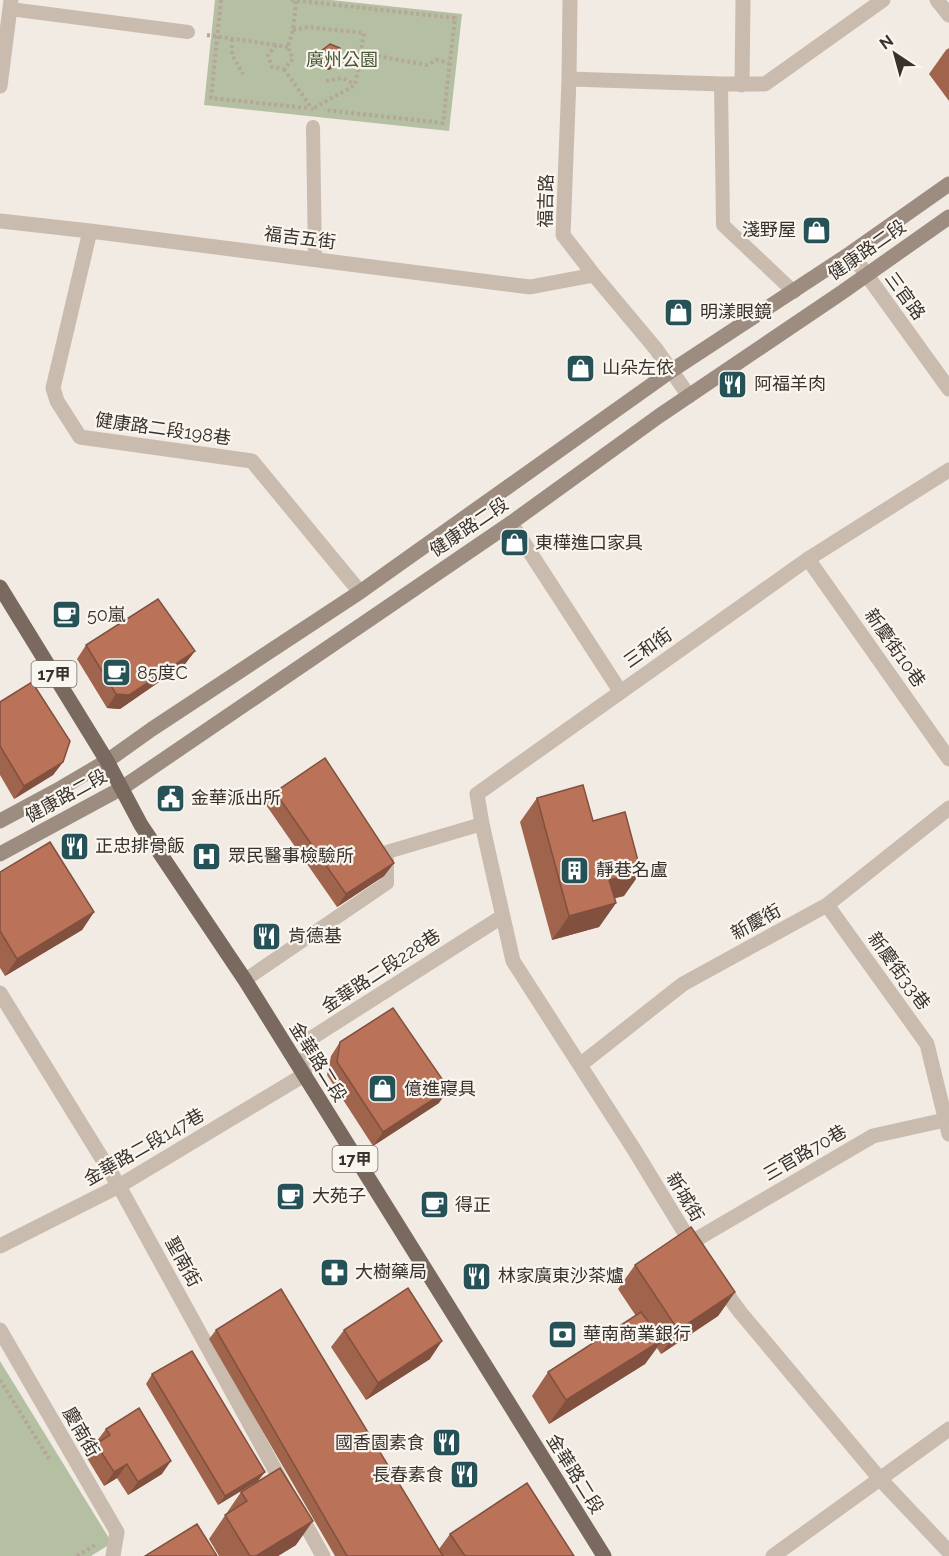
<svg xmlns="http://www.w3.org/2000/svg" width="949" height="1556" font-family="Raleway,'Noto Sans TC',sans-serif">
<rect width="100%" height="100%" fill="#f2ebe3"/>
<!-- green -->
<path fill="#b5c0a3" d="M215,0H331L462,14L449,131L204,105Z
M0,1361L112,1543L91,1556H0Z"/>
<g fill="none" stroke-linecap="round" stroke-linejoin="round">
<!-- path -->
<path stroke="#b5a699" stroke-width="4" stroke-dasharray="3 3" stroke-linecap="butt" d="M221,0L211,98L308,108
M291,0L455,18L443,123L324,110
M293,30L308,27L364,33L355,85L314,108
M207,35L276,45
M232,39V55L243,74
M288,47L276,45L268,55L272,67L284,69L293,59L288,47L293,30L296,1
M360,53L427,65L437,60L449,63
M284,69L313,110
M326,81L342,78L354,84
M0,1380L49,1459
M77,1556L95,1545"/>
<!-- lane -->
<path stroke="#c9bcaf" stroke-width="14" d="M10,9L188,32
M721,84L723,225L794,292
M313,127L315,259
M245,980L387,883V852L482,824"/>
<!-- street -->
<path stroke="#c9bcaf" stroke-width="15" d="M570,0L569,79L563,235L594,275L656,349L689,396
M937,0L949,15
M569,79L721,84H765L883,0
M742,85L743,0
M0,86L11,0
M0,221L90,231L530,287L594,275
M90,231L53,388L57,401L80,437L252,461L360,592
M851,253L949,389
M511,523L620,691
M808,559L949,759
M827,905L927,1044L949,1134
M0,993L119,1186L285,1488
M580,1065L683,984L827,905L949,808
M690,1243L873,1136L949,1119
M0,1246L119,1186L304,1075L310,1039L503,916
M694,1248L635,1151L513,961L482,824L477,794L808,559L949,470
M718,1282L740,1312L880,1479L949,1552
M0,1330L117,1532L113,1556
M298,1511L323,1556
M773,1556L949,1429"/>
<!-- secondary -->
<path stroke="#9d8c80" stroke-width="15" d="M0,821L61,788L107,761L152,729L360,592L671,371L851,253L949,184
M0,854L122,788L511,523L659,416L841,293L949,217"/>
<!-- primary -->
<path stroke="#79695f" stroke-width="15" d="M0,587L107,761L141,825L245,980L604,1556"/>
</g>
<!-- wall -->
<path fill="#a0634c" d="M949,48V101L929,74L946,50Z
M321,51L341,59L338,64L329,70L319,66L318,55Z
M86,645L195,651L185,664L120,709L107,708L77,659Z
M0,702L63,762L53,775L14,799L0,775Z
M275,792L394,863L384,876L337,907L266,805Z
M537,798L593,821L624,896L614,898L616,903L599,927L552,940L520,822Z
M0,872L94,912L82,930L5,976L0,968Z
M340,1042L439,1103L373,1146L327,1075L331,1056Z
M635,1265L735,1292L718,1316L661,1354L657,1348L645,1364L549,1424L532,1396L548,1372L636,1316L618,1289Z
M216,1330L439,1549L450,1534L574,1556H335L209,1339Z
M344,1330L430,1359L366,1400L331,1347Z
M152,1374L265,1472L218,1505L146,1384Z
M106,1429L162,1474L128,1495L117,1478L104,1486L87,1458L97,1444L96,1442Z
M241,1492L296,1545L278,1556H219L209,1539Z"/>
<!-- shaded-wall -->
<path fill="#82503e" d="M341,59L338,64L329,70L319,66L322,62Z
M195,651L185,664L120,709L107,708L116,694Z
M63,762L53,775L14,799L24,786Z
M394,863L384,876L337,907L346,894Z
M641,872L624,896L592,904L609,880Z
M616,903L599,927L552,940L569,916Z
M94,912L82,930L5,976L17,959Z
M449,1089L439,1103L373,1146L383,1132Z
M735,1292L718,1316L661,1354L678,1330Z
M662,1340L645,1364L549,1424L566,1400Z
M442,1341L430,1359L366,1400L378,1383Z
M171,1461L162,1474L128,1495L138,1482Z
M127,1464L117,1478L104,1486L114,1472Z
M265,1472L258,1481L218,1505L225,1496Z
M313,1521L296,1545L278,1556H256Z"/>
<!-- building -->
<path fill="#ba7358" stroke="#82503e" stroke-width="1.5" d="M330,44L340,48L341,59L332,66L322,62L321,51Z
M158,599L195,651L129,695L116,694L86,645Z
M32,682L70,741L63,762L24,786L0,746V702Z
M325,758L394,863L346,894L275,792Z
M583,785L593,821L625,812L641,872L609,880L616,903L569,916L537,798Z
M50,842L94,912L17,959L0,931V872Z
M393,1008L449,1089L383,1132L337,1062L340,1042Z
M691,1227L735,1292L678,1330L635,1265Z
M408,1288L442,1341L378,1383L344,1330Z
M281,1289L443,1556H347L216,1330Z
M641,1312L662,1340L566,1400L548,1372Z
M192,1351L265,1472L225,1496L152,1374Z
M139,1408L171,1461L138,1482L127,1464L114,1472L96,1444L110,1435L106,1429Z
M280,1468L313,1521L256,1556H250L225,1515L247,1501L241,1492Z
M527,1483L574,1556H465L450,1534Z
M197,1524L217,1556H145Z"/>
<!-- icons -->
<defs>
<symbol id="shop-square" viewBox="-11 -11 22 22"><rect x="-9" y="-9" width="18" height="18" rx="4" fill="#265257" stroke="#f9f5ef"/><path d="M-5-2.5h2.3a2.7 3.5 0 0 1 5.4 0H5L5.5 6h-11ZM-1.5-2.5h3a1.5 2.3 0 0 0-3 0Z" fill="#fff"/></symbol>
<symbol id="restaurant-square" viewBox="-11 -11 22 22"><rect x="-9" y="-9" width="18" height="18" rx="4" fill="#265257" stroke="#f9f5ef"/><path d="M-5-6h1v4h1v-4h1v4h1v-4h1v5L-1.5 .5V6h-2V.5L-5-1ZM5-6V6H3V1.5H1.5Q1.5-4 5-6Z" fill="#fff"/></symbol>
<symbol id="cafe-square" viewBox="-11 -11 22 22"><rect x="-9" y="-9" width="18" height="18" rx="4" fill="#265257" stroke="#f9f5ef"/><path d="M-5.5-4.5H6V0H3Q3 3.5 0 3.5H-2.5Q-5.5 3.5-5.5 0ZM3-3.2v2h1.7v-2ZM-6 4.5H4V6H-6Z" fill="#fff"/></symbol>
<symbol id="civic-square" viewBox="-11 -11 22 22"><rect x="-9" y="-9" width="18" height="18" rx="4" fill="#265257" stroke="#f9f5ef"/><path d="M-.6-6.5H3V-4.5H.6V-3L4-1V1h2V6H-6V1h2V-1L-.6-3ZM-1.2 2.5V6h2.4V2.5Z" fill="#fff"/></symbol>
<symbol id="hospital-square" viewBox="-11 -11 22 22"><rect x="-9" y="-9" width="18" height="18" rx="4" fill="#265257" stroke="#f9f5ef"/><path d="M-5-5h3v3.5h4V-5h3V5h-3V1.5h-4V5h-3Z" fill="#fff"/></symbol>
<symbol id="building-square" viewBox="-11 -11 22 22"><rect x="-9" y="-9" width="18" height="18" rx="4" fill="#265257" stroke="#f9f5ef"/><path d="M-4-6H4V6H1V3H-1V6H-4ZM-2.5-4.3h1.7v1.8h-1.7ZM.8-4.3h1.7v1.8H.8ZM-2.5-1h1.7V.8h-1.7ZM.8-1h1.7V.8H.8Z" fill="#fff"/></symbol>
<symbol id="pharmacy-square" viewBox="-11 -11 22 22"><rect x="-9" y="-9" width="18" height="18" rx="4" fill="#265257" stroke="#f9f5ef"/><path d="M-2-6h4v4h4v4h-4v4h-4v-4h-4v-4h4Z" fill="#fff"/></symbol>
<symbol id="bank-square" viewBox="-11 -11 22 22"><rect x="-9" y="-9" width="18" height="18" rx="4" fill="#265257" stroke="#f9f5ef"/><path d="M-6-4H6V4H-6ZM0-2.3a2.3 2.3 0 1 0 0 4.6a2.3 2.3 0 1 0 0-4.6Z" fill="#fff"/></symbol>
</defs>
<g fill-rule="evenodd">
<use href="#shop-square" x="800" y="214" width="33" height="33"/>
<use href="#shop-square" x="662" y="296" width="33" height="33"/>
<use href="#shop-square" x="564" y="352" width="33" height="33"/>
<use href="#restaurant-square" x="716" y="368" width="33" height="33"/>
<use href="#shop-square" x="498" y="526" width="33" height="33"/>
<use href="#cafe-square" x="50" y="598" width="33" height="33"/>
<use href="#cafe-square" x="100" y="656" width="33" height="33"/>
<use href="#civic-square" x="154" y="782" width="33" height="33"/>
<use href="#restaurant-square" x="58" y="830" width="33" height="33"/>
<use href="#hospital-square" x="190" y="840" width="33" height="33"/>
<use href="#building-square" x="558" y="854" width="33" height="33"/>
<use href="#restaurant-square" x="250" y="920" width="33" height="33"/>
<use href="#shop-square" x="366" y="1072" width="33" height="33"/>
<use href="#cafe-square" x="274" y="1180" width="33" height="33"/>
<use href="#cafe-square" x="418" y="1188" width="33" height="33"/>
<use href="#pharmacy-square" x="318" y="1256" width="33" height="33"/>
<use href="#restaurant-square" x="460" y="1260" width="33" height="33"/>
<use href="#bank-square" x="546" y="1318" width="33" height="33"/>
<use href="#restaurant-square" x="430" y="1426" width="33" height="33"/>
<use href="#restaurant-square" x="448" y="1458" width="33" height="33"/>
</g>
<g text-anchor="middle" stroke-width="4.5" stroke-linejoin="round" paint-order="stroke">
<!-- shield labels -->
<g fill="#f9f5ef" stroke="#736c66" stroke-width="1.5">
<rect x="31.5" y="661" width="45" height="26" rx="4.5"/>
<rect x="332.5" y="1146" width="45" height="26" rx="4.5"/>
</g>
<g font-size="16" font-weight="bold" fill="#39312c">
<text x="54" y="680">17甲</text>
<text x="355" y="1165">17甲</text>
</g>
<!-- park labels -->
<g font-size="18" fill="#475532" stroke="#f9f5ef">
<text x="342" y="66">廣州公園</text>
</g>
<!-- street labels -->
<g font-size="18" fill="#39312c" stroke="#f9f5ef">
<text transform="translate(546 201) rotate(-89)" y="6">福吉路</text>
<text transform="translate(300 238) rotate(7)" y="6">福吉五街</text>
<text transform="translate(867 250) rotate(-35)" y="6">健康路二段</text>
<text transform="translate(905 296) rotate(54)" y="6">三官路</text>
<text transform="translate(163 429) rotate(8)" y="6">健康路二段198巷</text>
<text transform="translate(469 527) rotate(-34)" y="6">健康路二段</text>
<text transform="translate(648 648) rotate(-35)" y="6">三和街</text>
<text transform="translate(895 648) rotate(55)" y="6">新慶街10巷</text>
<text transform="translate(66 796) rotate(-29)" y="6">健康路二段</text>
<text transform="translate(756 922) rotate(-29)" y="6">新慶街</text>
<text transform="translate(381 971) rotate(-33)" y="6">金華路二段228巷</text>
<text transform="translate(899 971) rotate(54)" y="6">新慶街33巷</text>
<text transform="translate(318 1062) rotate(58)" y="6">金華路二段</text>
<text transform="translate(144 1147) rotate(-30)" y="6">金華路二段147巷</text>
<text transform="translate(805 1153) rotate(-30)" y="6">三官路70巷</text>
<text transform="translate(685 1197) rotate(59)" y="6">新城街</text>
<text transform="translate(183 1262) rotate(61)" y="6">聖南街</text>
<text transform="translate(81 1432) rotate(60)" y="6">慶南街</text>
<text transform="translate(575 1474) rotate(58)" y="6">金華路二段</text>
</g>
<!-- poi labels -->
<g font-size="18" fill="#39312c" stroke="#f9f5ef" text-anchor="start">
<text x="796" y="236" text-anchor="end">淺野屋</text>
<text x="700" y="318">明漾眼鏡</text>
<text x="602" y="374">山朵左依</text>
<text x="754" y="390">阿福羊肉</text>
<text x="535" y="549">東樺進口家具</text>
<text x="87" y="621">50嵐</text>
<text x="137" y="679">85度C</text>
<text x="191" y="804">金華派出所</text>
<text x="95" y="852">正忠排骨飯</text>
<text x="228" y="862">眾民醫事檢驗所</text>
<text x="596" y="876">靜巷名盧</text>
<text x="288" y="942">肯德基</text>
<text x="404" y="1095">億進寢具</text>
<text x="312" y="1202">大苑子</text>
<text x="455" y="1211">得正</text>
<text x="355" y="1278">大樹藥局</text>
<text x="498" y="1282">林家廣東沙茶爐</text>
<text x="583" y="1340">華南商業銀行</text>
<text x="425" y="1449" text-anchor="end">國香園素食</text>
<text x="444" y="1481" text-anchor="end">長春素食</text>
</g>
</g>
<!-- north arrow -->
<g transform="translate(895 54) rotate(324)" stroke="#f9f5ef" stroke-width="4.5" paint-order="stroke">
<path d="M0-4.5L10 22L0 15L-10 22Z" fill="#39312c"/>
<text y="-9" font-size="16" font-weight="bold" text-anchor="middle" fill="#39312c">N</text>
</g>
</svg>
